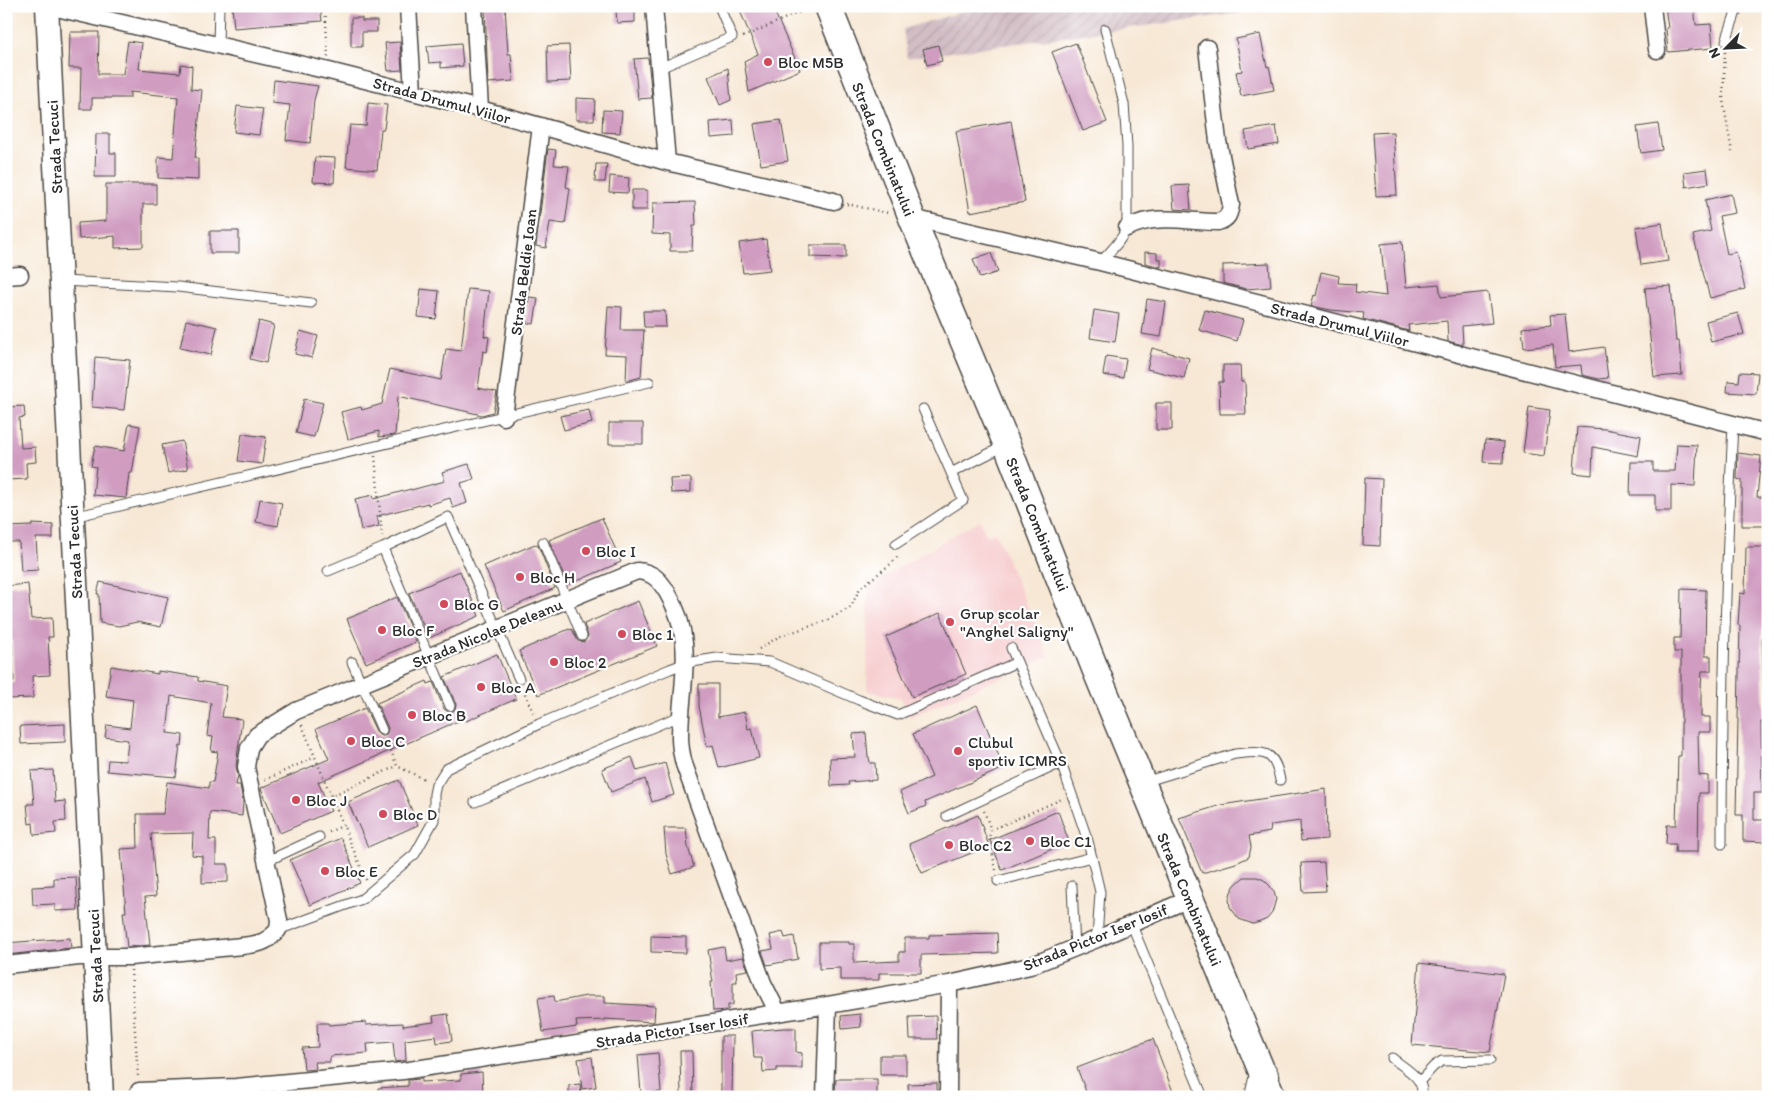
<svg xmlns="http://www.w3.org/2000/svg" width="1774" height="1103" font-family="Itim,sans-serif">
<defs>
<pattern id="industrial-furrows" width="10" height="10" patternUnits="userSpaceOnUse" patternTransform="scale(1.25)"><rect width="10" height="10" fill="#d2bdc5"/><path d="M-1 1l2-2M0 10L10 0M9 11l2-2" fill="none" stroke="#b4a3a9"/></pattern>
</defs>
<rect width="100%" height="100%" fill="#fff"/>
<filter id="ink" filterUnits="userSpaceOnUse"><feTurbulence type="fractalNoise" baseFrequency=".02" numOctaves="2"/><feDisplacementMap in="SourceGraphic" scale="10" xChannelSelector="R" yChannelSelector="G"/><feConvolveMatrix kernelMatrix="1 2 1 2 8 2 1 2 1" color-interpolation-filters="sRGB"/></filter>
<filter id="wash" filterUnits="userSpaceOnUse"><feTurbulence type="fractalNoise" baseFrequency=".0096" numOctaves="4" result="noise"/><feDisplacementMap in="SourceGraphic" scale="20" xChannelSelector="R" yChannelSelector="G"/><feGaussianBlur stdDeviation="1.12" result="paint"/><feColorMatrix in="noise" values="0 0 0 0 0 0 0 0 0 0 0 0 0 0 0 0 0 1.4 0 .05"/><feComposite in="paint" operator="in"/></filter>
<g filter="url(#wash)">
<rect width="100%" height="100%" fill="#f7e8d5"/>
<!-- built -->
<path fill="#f7cfd0" d="M980,520L987,536L996,533L1049,657L910,717L901,698L867,691L868,586Z"/>
<!-- industrial -->
<path fill="url(#industrial-furrows)" d="M981,6H1284V7L907,58L903,29Z"/>
<g id="blocks">
<!-- building -->
<path fill="#d09dc1" d="M232,6H320L322,21L234,28Z
M485,6H505L508,54H511L513,81L488,83Z
M738,6H772L800,70L749,92L744,61L758,54Z
M1665,6H1694L1696,25L1711,24L1713,48L1668,52L1666,28H1668Z
M635,10V22L617,23L616,11Z
M351,18H362V21H377V32H362V47H351Z
M70,32H99L98,74H123L128,41L142,43L139,69L180,73L181,64L192,66L191,89L202,90L195,158L198,159V180L158,178V157L173,158L178,97L130,92V98H92V109H80L81,68H69Z
M1260,34L1267,67L1269,66L1274,90L1241,96L1236,72L1242,71L1236,39Z
M400,42L402,70L388,71L385,43Z
M461,43L463,66L441,68V62L429,63L427,46Z
M1076,43L1107,122L1083,131L1052,52Z
M569,45L571,81L548,82L547,46Z
M938,45L942,61L927,65L923,49Z
M648,58L652,98L638,99L634,59Z
M728,68L731,100L720,105L708,77Z
M274,80L318,86L314,100L310,143L286,140L290,105L272,103Z
M576,98L595,99L594,120H576Z
M368,103L387,105L384,129H381L377,170L346,167L350,125L366,126Z
M237,106L263,109L259,135L234,132Z
M603,110L622,111L620,133L602,132Z
M733,120L734,136L711,138L710,122Z
M781,120L788,161L761,165L754,124Z
M1011,121L1025,202L970,212L956,131Z
M1658,124L1662,150L1641,153L1637,127Z
M1276,126L1279,144L1248,149L1245,131Z
M1393,132L1397,195L1376,196L1372,133Z
M96,134H110V153H116V177H95Z
M548,149L556,150L554,165L569,166L566,187L570,188L565,224L550,222L546,248L536,246Z
M315,157L335,158L334,183L313,182Z
M596,164H607L605,182H595Z
M1707,169L1709,183L1686,187L1684,172Z
M610,176L629,178L628,193L609,192Z
M106,184H156V204H143V247L115,248V236L79,239L78,223L106,221Z
M1189,185L1191,210L1174,209L1172,186Z
M632,190H647V210H632Z
M1731,194L1735,213L1719,216L1727,254L1736,252L1745,289L1710,298L1693,235L1711,231L1705,200Z
M695,202L696,226H693L692,251H670V235L652,234L653,203Z
M1662,223L1668,261L1641,265L1636,227Z
M210,231H239V253H210Z
M766,239L770,270L743,273L739,243Z
M1402,242L1406,287L1439,284L1441,297L1488,292L1492,323L1462,326L1463,345L1448,341L1447,321L1408,325L1409,331L1363,319L1364,313L1331,310L1311,306L1314,295L1316,296L1321,272L1339,276L1338,283L1356,284L1355,292L1386,296L1381,244Z
M810,245H846V258L810,257Z
M1145,252L1157,253V259H1161V267L1145,263Z
M991,253L998,272L980,278L973,259Z
M1269,263L1271,287L1246,289L1223,283V265Z
M1671,286L1676,341H1679L1682,375L1654,377L1645,288Z
M421,289L439,291L436,319L418,317Z
M468,289L489,291L484,336L489,337L487,352L483,351L478,388L497,392L493,412L482,415L398,396L395,435L379,437V431L348,439L341,412L361,407L362,410L382,404L390,369L441,380L446,349L461,351Z
M529,297L538,298L534,324L526,323Z
M1147,299L1166,302L1161,337L1142,334Z
M608,306L622,307L621,330H644L641,377L626,381L627,355L605,354Z
M1094,310L1119,314L1115,342L1090,338Z
M1205,310L1243,320L1237,341L1199,330Z
M643,311H665L666,327H644Z
M1738,313L1744,334L1711,342L1706,321Z
M1565,314L1569,352L1604,347L1608,378L1599,379L1582,375L1581,365L1555,367L1553,345L1524,348L1522,328L1551,325L1550,315Z
M186,320L217,327L211,355L180,348Z
M259,321L274,325L266,363L250,359Z
M300,331L318,336L312,358L295,354Z
M1152,348L1189,358L1184,378L1147,369Z
M1106,356L1126,359L1123,378L1103,375Z
M95,357L130,360L124,410L92,407Z
M1223,365H1240L1241,382H1245L1246,414H1220L1219,382H1223Z
M1740,372L1758,373L1756,394L1727,392L1728,381L1739,382Z
M304,399L323,403L314,437L296,433Z
M1156,403H1172V430H1156Z
M24,406L25,417L19,418L21,448L35,447L36,462L26,463L27,479L6,480V407Z
M1529,407L1550,410L1544,456L1523,453Z
M589,410L592,423L564,430L560,416Z
M609,423H643V444H609Z
M129,424L140,426L132,473H129L126,498L93,495L96,467L91,466L95,446L124,451Z
M1577,427L1605,429L1641,436L1638,456L1593,447L1592,475L1574,473Z
M242,434L266,437L262,464L238,461Z
M1485,440L1504,442L1503,463L1483,462Z
M182,441L188,469L168,473L162,445Z
M1677,444L1697,445L1695,486L1671,485V511H1655V495H1630L1631,462H1653V471H1675Z
M1738,453L1761,456L1757,497H1765V526H1742V480L1737,479Z
M469,464L474,479L461,483L467,503L453,508L450,498L428,505V503L377,516L379,526L361,530L355,499L373,495L374,499L411,489V490L445,481L442,472Z
M691,478V492L671,493L670,479Z
M1365,478L1382,479L1380,546L1363,545Z
M260,499L282,503L278,526L256,522Z
M602,518L621,562L570,584L567,583L549,540Z
M32,524L53,525V538H36L38,570L21,571L19,542H6V527L32,526Z
M535,544L536,546L538,545L555,588L504,611L484,566Z
M1746,547H1768V579H1766L1762,641L1764,722H1761L1762,793H1754V820H1765V842L1743,841V815H1736L1740,625H1738L1740,593L1745,594Z
M460,571L479,616L429,638L409,593Z
M100,582L168,597L161,627L137,622L119,626L100,623L99,594H97Z
M28,584L31,619L52,618L53,637H48L50,675L32,676L33,698L6,699V682H14L12,640H6V586Z
M1681,589L1706,590L1705,656H1711V671H1702L1701,689V717H1710V732H1698L1699,775L1708,776V793H1699L1698,852H1675L1676,844H1666L1667,825H1676L1678,756H1681V652H1674V638H1680Z
M397,597L416,642L366,663L347,619Z
M638,601L657,646L538,695L519,651L569,629L570,630L572,629L578,641L584,642L588,636L584,624Z
M940,613L966,674L912,697L886,637Z
M497,654L516,699L466,721L465,718L318,782L331,811L280,833L261,788L329,759L316,729L365,708L377,733L381,736H384L387,733L388,728L377,703L427,681L428,684L433,682L444,709L447,711L452,712L455,709L456,704L444,677Z
M111,666L158,674V671L198,677V681L227,686L222,717L242,719L236,766L238,776L236,785H240L243,802L242,816L210,812L209,840H216V864H228V882L202,883V856L192,855L193,833L151,834L156,896L145,897L150,945L127,947L123,912H126L121,849L138,848L137,814H163L167,782L209,788V782H213L218,752L211,751L213,737L207,736L211,703L171,696L167,733L183,735L182,746L180,745L176,777L107,771L108,760L126,761L128,740L105,737L107,725L130,728L133,700L106,696Z
M699,684H718V717L745,712L748,729L752,728L759,758L719,768L713,745L707,747L699,706Z
M977,705L1004,768L925,802L926,806L909,813L900,792L932,777L913,734Z
M65,724V742L21,744L20,726Z
M866,733L868,757H869L870,763H875L876,780L848,782L849,785L831,786L830,758L855,757L853,734Z
M632,757L637,771L665,763L674,795L652,802L645,779L611,792L602,769Z
M53,770L55,802L65,801L66,821L55,822L56,833L34,835L33,823L29,824L27,804H34L31,771Z
M399,780L418,825L368,847L348,802Z
M1326,789L1327,839L1301,841L1300,821L1271,825L1270,832L1249,836L1251,847L1249,857L1236,863L1202,873L1179,818L1221,805Z
M1058,811L1069,842L1002,870L990,840Z
M978,815L989,846L922,873L909,844Z
M664,828H686L688,847L694,867L672,874L666,854Z
M341,838L360,883L310,905L290,860Z
M1324,862L1326,891L1303,892L1301,863Z
M76,877L78,910L55,911V904L33,905L32,887L54,886V878Z
M1244,877H1257L1264,880L1270,886L1274,892L1276,899L1272,913L1267,919L1260,922L1253,924L1239,919L1230,907L1229,899L1231,892L1235,885Z
M783,932L785,938L794,936L798,959L767,965L762,951L773,949L770,935Z
M997,933L998,953L921,955V973H879V980H840V968L819,969V942H849V944H854V963L899,961V952H905V938H929V935Z
M651,936L686,937V953L651,952Z
M70,938L71,948L6,955V943Z
M724,947L726,960L743,957L748,970L736,972L737,982H733V1005H728V1010L713,1011L711,982H713L708,950Z
M1419,963L1504,974L1490,1052L1412,1045Z
M554,996L555,1002L586,996H605V1003L655,1006L654,1022L605,1019V1020L576,1021L577,1027L543,1032L538,998Z
M448,1014L452,1041L437,1043L436,1036L405,1040L406,1060L395,1062L393,1042L367,1044L368,1053L330,1056V1062H315L316,1069L304,1070L302,1048L318,1047L317,1023H328L329,1025L366,1022V1025L403,1023V1026L434,1022L433,1016Z
M860,1014L861,1027L842,1029L841,1016Z
M936,1016L937,1039H910L909,1017Z
M783,1028H796V1052L802,1053V1068H777V1071L763,1072L762,1058H754L752,1031Z
M721,1036H733L732,1097H721Z
M1153,1039L1175,1097H1088L1077,1068Z
M680,1051H692L693,1097H681Z
M658,1053L661,1092L641,1093L638,1055Z
M880,1055H906V1075H880Z
M592,1057L596,1087L582,1089L578,1059Z
M482,1072L483,1097H378V1088L408,1086V1080L421,1079V1082L461,1080V1074Z
M836,1079H877V1097H851V1094H835Z
M937,1083V1097H909L908,1084Z
M580,1084L581,1097H569V1085Z"/>
</g>
</g>
<g filter="url(#ink)">
<use href="#blocks" fill-opacity="0" stroke="#4a4744" stroke-width="1"/>
<g fill="none" stroke-linecap="round" stroke-linejoin="round">
<defs>
<path id="service" d="M1726,41L1738,6
M218,46L219,6
M660,68L732,37L719,6
M1100,262C1112,251 1120,242 1127,228V146L1124,104L1105,29
M62,281L178,287L311,303
M951,473L1004,446
M73,517L649,382
M543,542L582,636
M896,544L963,500L923,409
M328,571L383,548
M352,662L382,730
M1017,662L1061,763L1088,841L1100,892L1097,939
M450,706L383,548L448,517L519,679
M1144,782L1235,754C1264,751 1274,749 1280,780
M475,802L682,715
M947,816L1061,763
M1722,844C1722,704 1726,564 1733,424
M265,862L319,837
M998,881L1092,857
M1072,886L1075,949
M1131,923L1203,1097
M278,930L362,899L415,854L434,820V794L436,785L446,769L539,724L670,669L686,663L717,658L770,662L859,700L898,715L1017,662L1011,648
M1392,1058C1404,1068 1427,1079 1421,1097
M1420,1081L1434,1066L1442,1061L1490,1060"/>
<path id="minor" d="M48,6L329,71L480,109L667,162L834,201
M408,6L413,92
M474,6L480,109
M654,6L667,162
M1652,6L1657,50
M912,218L1100,262L1768,433
M1127,228C1156,213 1187,222 1218,222C1228,219 1229,215 1231,205L1218,141L1207,48
M6,276L20,275
M504,417L541,126
M6,965L79,957H130L242,946C259,944 266,943 278,930L279,920L246,767L249,748L257,735L296,711L637,571C652,572 659,579 667,592C697,642 680,684 680,738C680,747 682,756 684,764L763,983L778,1013
M139,1091L236,1087L403,1071L828,1005L949,984L1030,966L1097,939L1189,899
M825,1097L828,1005
M948,1097L949,984"/>
<path id="secondary" d="M47,6L102,1097"/>
<path id="primary" d="M828,6L912,218L1007,445L1096,671L1272,1096"/>
<path id="trunk" d="M1259,1097L1264,1075"/>
</defs>
<!-- service casing -->
<use href="#service" stroke="#4a4744" stroke-width="11"/>
<!-- minor casing -->
<use href="#minor" stroke="#4a4744" stroke-width="19"/>
<!-- secondary casing -->
<use href="#secondary" stroke="#4a4744" stroke-width="25"/>
<!-- primary casing -->
<use href="#primary" stroke="#4a4744" stroke-width="29"/>
<!-- trunk casing -->
<use href="#trunk" stroke="#4a4744" stroke-width="30"/>
<!-- path -->
<path stroke="#4a4744" stroke-width="2.5" stroke-dasharray="1 4" stroke-linecap="butt" d="M325,6L328,57
M743,37L809,8
M1725,52L1723,100L1732,152
M847,204L888,213
M375,456L382,536
M759,649L778,637L828,620L851,607L860,588L892,563L899,555
M523,689L534,714
M302,725L331,796L397,766
M387,741L397,766L426,780
M265,780L315,757
M331,796L367,882
M984,811L991,830L1062,799
M991,830L989,838L996,870
M329,832L344,825
M131,970L138,1077"/>
<!-- service -->
<use href="#service" stroke="#fff" stroke-width="9"/>
<!-- minor -->
<use href="#minor" stroke="#fff" stroke-width="16"/>
<!-- secondary -->
<use href="#secondary" stroke="#fff" stroke-width="22"/>
<!-- primary -->
<use href="#primary" stroke="#fff" stroke-width="26"/>
<!-- trunk -->
<use href="#trunk" stroke="#fff" stroke-width="28"/>
<!-- tram -->
<path stroke="#2b2b2b" stroke-width="1" d="M822,6L823,8"/>
</g>
</g>
<!-- markers -->
<g fill="#d1495b" stroke="#fff" stroke-width="2">
<circle cx="768" cy="62" r="5"/>
<circle cx="586" cy="551" r="5"/>
<circle cx="520" cy="577" r="5"/>
<circle cx="444" cy="604" r="5"/>
<circle cx="950" cy="622" r="5"/>
<circle cx="382" cy="630" r="5"/>
<circle cx="622" cy="634" r="5"/>
<circle cx="554" cy="662" r="5"/>
<circle cx="481" cy="687" r="5"/>
<circle cx="412" cy="715" r="5"/>
<circle cx="351" cy="741" r="5"/>
<circle cx="958" cy="751" r="5"/>
<circle cx="296" cy="800" r="5"/>
<circle cx="383" cy="814" r="5"/>
<circle cx="1030" cy="841" r="5"/>
<circle cx="949" cy="845" r="5"/>
<circle cx="325" cy="871" r="5"/>
</g>
<g text-anchor="middle" stroke-width="4.5" stroke-linejoin="round" paint-order="stroke">
<!-- poi labels -->
<g font-size="16" fill="#2b2b2b" stroke="#fff" text-anchor="start">
<text x="778" y="68">Bloc M5B</text>
<text x="596" y="557">Bloc I</text>
<text x="530" y="583">Bloc H</text>
<text x="454" y="610">Bloc G</text>
<text x="960" y="619">Grup școlar<tspan x="960" dy="18">"Anghel Saligny"</tspan></text>
<text x="392" y="636">Bloc F</text>
<text x="632" y="640">Bloc 1</text>
<text x="564" y="668">Bloc 2</text>
<text x="491" y="693">Bloc A</text>
<text x="422" y="721">Bloc B</text>
<text x="361" y="747">Bloc C</text>
<text x="968" y="748">Clubul<tspan x="968" dy="18">sportiv ICMRS</tspan></text>
<text x="306" y="806">Bloc J</text>
<text x="393" y="820">Bloc D</text>
<text x="1040" y="847">Bloc C1</text>
<text x="959" y="851">Bloc C2</text>
<text x="335" y="877">Bloc E</text>
</g>
<!-- street labels -->
<g font-size="16" fill="#2b2b2b" stroke="#fff">
<text transform="translate(442 100) rotate(15)" y="6">Strada Drumul Viilor</text>
<text transform="translate(54 147) rotate(-93)" y="6">Strada Tecuci</text>
<text transform="translate(884 149) rotate(68)" y="6">Strada Combinatului</text>
<text transform="translate(523 272) rotate(-83)" y="6">Strada Beldie Ioan</text>
<text transform="translate(1340 324) rotate(14)" y="6">Strada Drumul Viilor</text>
<text transform="translate(1038 524) rotate(68)" y="6">Strada Combinatului</text>
<text transform="translate(74 552) rotate(-93)" y="6">Strada Tecuci</text>
<text transform="translate(487 633) rotate(-22)" y="6">Strada Nicolae Deleanu</text>
<text transform="translate(1190 899) rotate(67)" y="6">Strada Combinatului</text>
<text transform="translate(1095 937) rotate(-22)" y="6">Strada Pictor Iser Iosif</text>
<text transform="translate(95 956) rotate(-93)" y="6">Strada Tecuci</text>
<text transform="translate(672 1030) rotate(-9)" y="6">Strada Pictor Iser Iosif</text>
</g>
</g>
<!-- margin -->
<rect width="1774" height="1103" fill="none" stroke="#fff" stroke-width="25"/>
<!-- north arrow -->
<g transform="translate(1726 48) rotate(246)" stroke="#ffffff" stroke-width="4" paint-order="stroke">
<path d="M0-4L9 19L0 12L-9 19Z" fill="#2b2b2b"/>
<text y="-8" font-size="14" font-weight="bold" text-anchor="middle" fill="#2b2b2b">N</text>
</g>
</svg>
